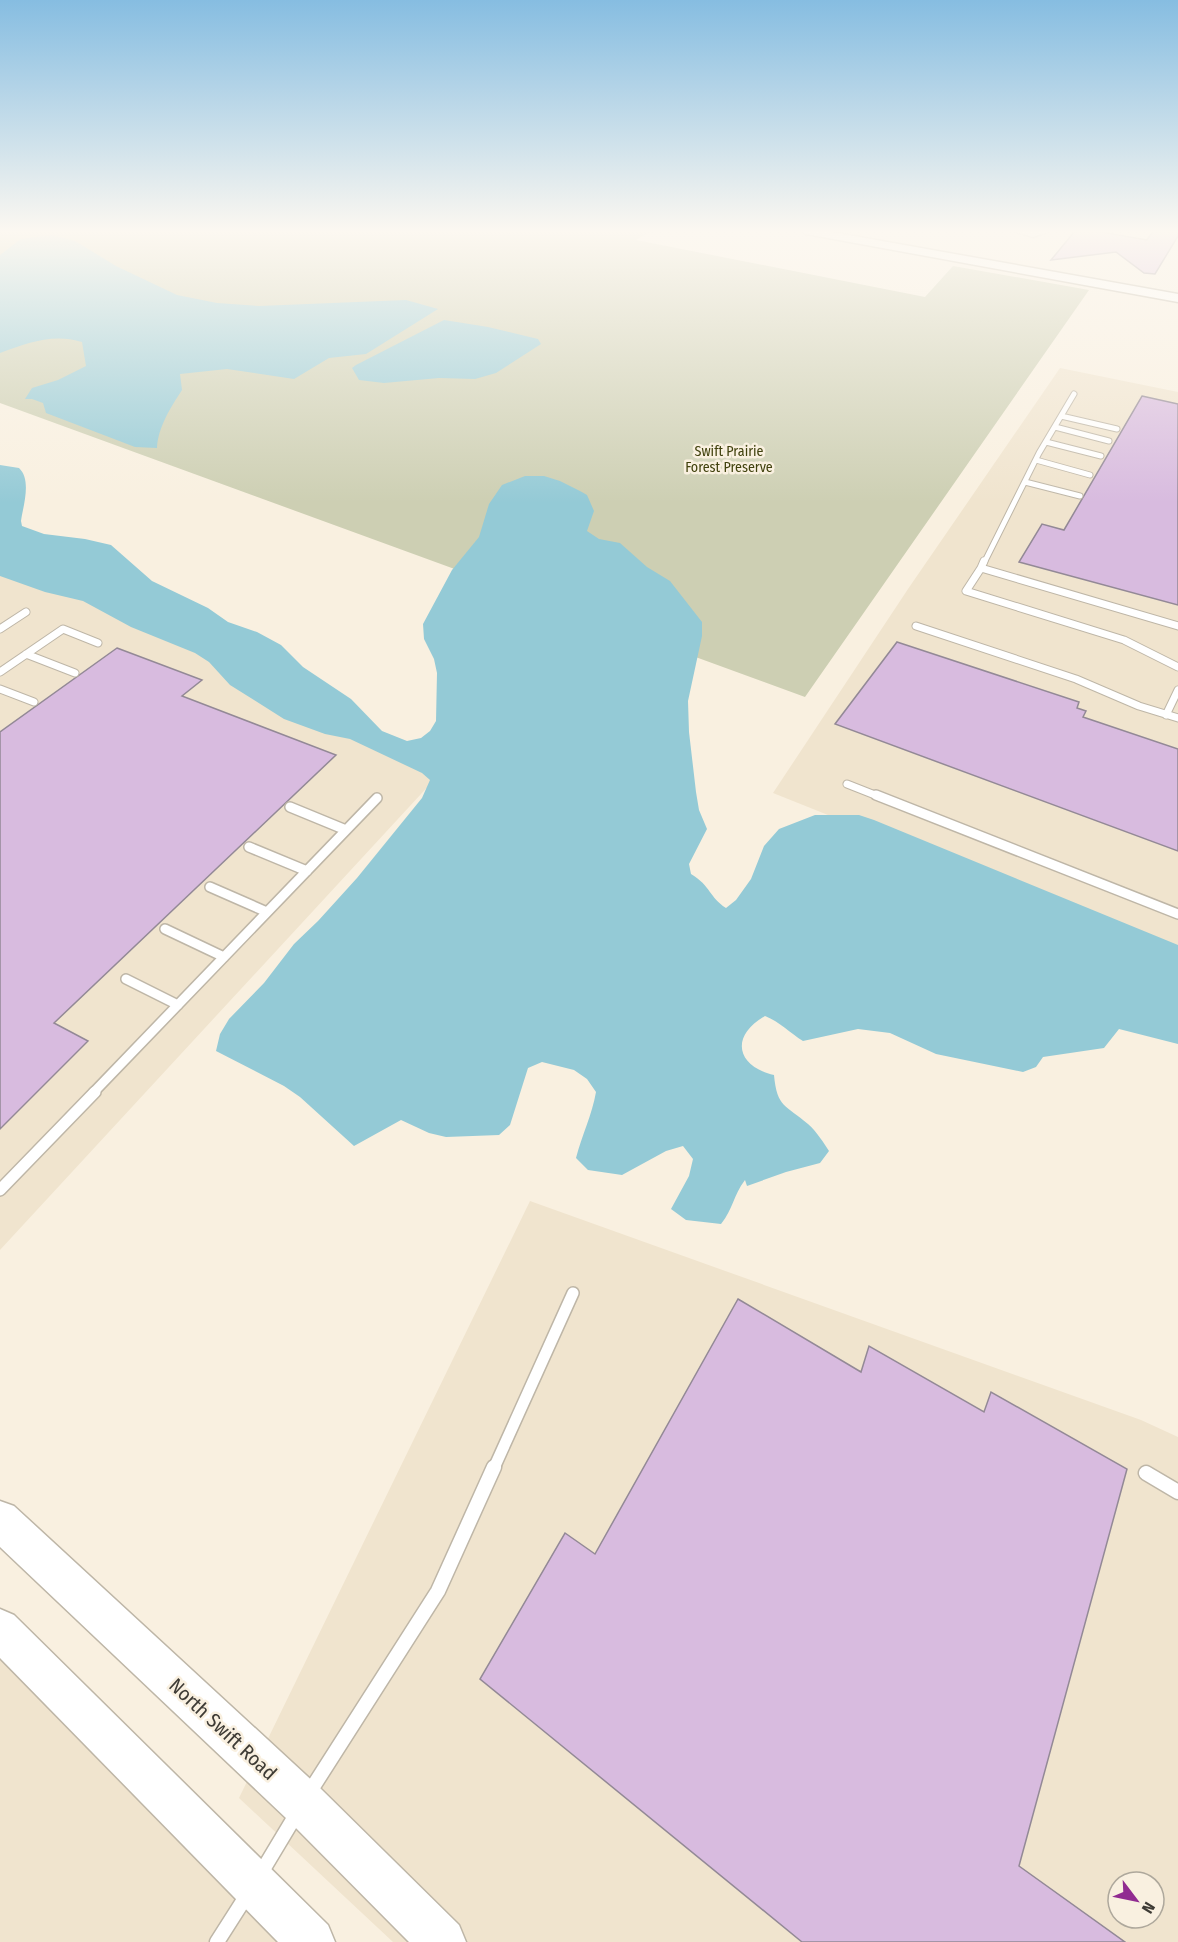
<svg xmlns="http://www.w3.org/2000/svg" width="1178" height="1942" font-family="'Fira Sans Condensed',sans-serif">
<rect width="100%" height="100%" fill="#f9f0e0"/>
<!-- built -->
<path fill="#f0e4ce" fill-rule="evenodd" d="M1060,368L1178,392V955L773,793L908,589Z
M0,551L445,768L0,1250Z
M530,1201L1141,1420L1178,1437V1942H393L239,1798ZM1118,1882H1154V1918H1118Z
M0,1630L321,1942H0Z"/>
<!-- green -->
<path fill="#cdcfb3" d="M0,231H651L636,240L925,297L953,266L1089,290L805,697L0,403Z"/>
<!-- water -->
<path fill="#94cad6" d="M52,235L75,241L116,266L177,295L217,303L259,306L406,300L438,309L366,354L329,358L294,379L227,369L180,374L182,390C171,407 158,427 157,448L135,447L46,413L43,403L32,399H25L32,388L58,380L86,366L82,342C53,333 27,343 0,353V255L21,239Z
M444,320L488,327L538,339L541,344L496,373L475,379L439,378L384,383L359,380L352,368L356,365Z
M0,465L19,468C32,480 23,506 21,521L22,526L44,534L85,539L111,545L152,581L208,608L228,622L257,632L281,645L303,667L351,699L382,731L407,741L421,738L430,731L436,721L437,673L434,659L424,639L423,624L452,570L479,537L489,504L502,485L525,476H544L560,481L580,491L587,495L594,511L587,531L599,539L620,543L647,567L670,581L702,622V636L688,701L689,732L696,792L699,810L707,829L689,864L691,874C711,886 709,897 726,908L736,900L751,879L764,846L779,829L815,815H859L874,820L1178,945V1044L1119,1029L1104,1048L1043,1057L1036,1067L1023,1072L936,1054L890,1033L858,1029L803,1041C790,1033 780,1022 765,1016C730,1036 736,1066 774,1075C777,1108 786,1105 808,1124C817,1132 823,1142 829,1151L820,1163L786,1172L747,1186L745,1180C733,1196 733,1209 721,1224L686,1220L671,1209L689,1176L693,1159L683,1146L666,1151L622,1175L588,1170L576,1158C582,1135 592,1115 596,1092L587,1079L574,1070L542,1062L528,1068L510,1125L499,1135L446,1137L429,1133L401,1120L354,1146L300,1097L284,1086L216,1051L220,1034L229,1019L264,983L294,944L318,921L357,878L422,798L430,780L422,773L350,739L325,734L284,719L230,685L209,662L195,653L131,627L83,601L45,592L0,576Z"/>
<!-- building -->
<path fill="#d8bbdf" stroke="#938996" stroke-width="1.5" d="M1075,231H1095L1147,240L1153,231H1178V236L1155,274L1144,273L1116,252L1051,260Z
M1142,396L1178,404V605L1019,562L1042,524L1064,530Z
M897,642L1079,702L1077,708L1086,711L1083,717L1178,749V851L835,724Z
M117,648L202,680L182,696L336,755L54,1023L88,1041L0,1129V732Z
M738,1299L861,1372L869,1346L984,1412L991,1392L1127,1469L1019,1866L1125,1942H802L480,1679L565,1533L595,1554Z"/>
<g fill="none" stroke-linecap="round" stroke-linejoin="round">
<defs>
<path id="lane-far4" d="M1061,416L1117,429
M1055,427L1109,441
M1046,442L1101,456
M1036,460L1090,475
M1025,482L1080,496
M984,563L1039,453L1074,394"/>
<path id="lane-far3" d="M981,568L984,561
M916,626L1076,679L1139,706L1178,718
M1178,626L981,568L966,591L1124,640L1178,667
M0,629L26,612
M26,654L75,673
M0,672L63,629L98,643
M0,689L34,702
M1166,715L1178,690
M847,784L880,797"/>
<path id="lane-far2" d="M876,795L1178,914
M290,807L346,830
M249,847L307,871
M210,887L267,912
M165,929L224,957
M126,979L178,1005
M93,1093L377,798"/>
<path id="lane-far1" d="M0,1190L95,1092
M494,1468L573,1293"/>
<path id="lane" d="M1146,1473L1178,1492
M309,1793L438,1591L494,1467
M261,1873L297,1813
M217,1942L247,1895"/>
<path id="street" d="M1014,231H1050L1033,237Z"/>
<path id="secondary" d="M800,231H826L1178,294V302L806,234Z
M0,1501L14,1506L319,1787L459,1925L466,1942H409L287,1819L0,1547Z
M0,1609L14,1615L328,1925L335,1942H278L0,1658Z"/>
</defs>
<!-- lane-far4 casing -->
<use href="#lane-far4" stroke="#beb6a7" stroke-width="7"/>
<!-- lane-far3 casing -->
<use href="#lane-far3" stroke="#beb6a7" stroke-width="9"/>
<!-- lane-far2 casing -->
<use href="#lane-far2" stroke="#beb6a7" stroke-width="12"/>
<!-- lane-far1 casing -->
<use href="#lane-far1" stroke="#beb6a7" stroke-width="14"/>
<!-- lane casing -->
<use href="#lane" stroke="#beb6a7" stroke-width="17"/>
<!-- street casing -->
<use href="#street" stroke="#beb6a7" stroke-width="3"/>
<!-- secondary casing -->
<use href="#secondary" stroke="#beb6a7" stroke-width="3"/>
<!-- lane-far4 -->
<use href="#lane-far4" stroke="#fff" stroke-width="5"/>
<!-- lane-far3 -->
<use href="#lane-far3" stroke="#fff" stroke-width="7"/>
<!-- lane-far2 -->
<use href="#lane-far2" stroke="#fff" stroke-width="9"/>
<!-- lane-far1 -->
<use href="#lane-far1" stroke="#fff" stroke-width="11"/>
<!-- lane -->
<use href="#lane" stroke="#fff" stroke-width="14"/>
<!-- street -->
<use href="#street" fill="#fff" fill-rule="evenodd"/>
<!-- secondary -->
<use href="#secondary" fill="#fff" fill-rule="evenodd"/>
</g>
<!-- sky -->
<linearGradient id="sky" x2="0" y2="1"><stop stop-color="#86bde1"/><stop offset="0.46" stop-color="#fcf8f1"/><stop offset="1" stop-color="#fcf8f1" stop-opacity="0"/></linearGradient>
<rect width="1178" height="503" fill="url(#sky)"/>
<g text-anchor="middle" stroke-width="5" stroke-linejoin="round" paint-order="stroke">
<!-- far-park labels -->
<g font-size="14" fill="#41420e" stroke="#f9f0e0">
<text x="729" y="456">Swift Prairie<tspan x="729" dy="16">Forest Preserve</tspan></text>
</g>
<!-- near-street labels -->
<g font-size="20" fill="#3e3b35" stroke="#f9f0e0">
<text transform="translate(223 1729) rotate(43)" y="7">North Swift Road</text>
</g>
</g>
<!-- north arrow -->
<g transform="translate(1136 1900) rotate(122)"><circle r="28" fill="#f9f0e0" stroke="#aea89c" stroke-width="1.5"/>
<path d="M0-4.5L10 22L0 15L-10 22Z" fill="#912b91"/>
<text y="-9" font-size="16" font-weight="bold" text-anchor="middle" fill="#3e3b35">N</text>
</g>
</svg>
